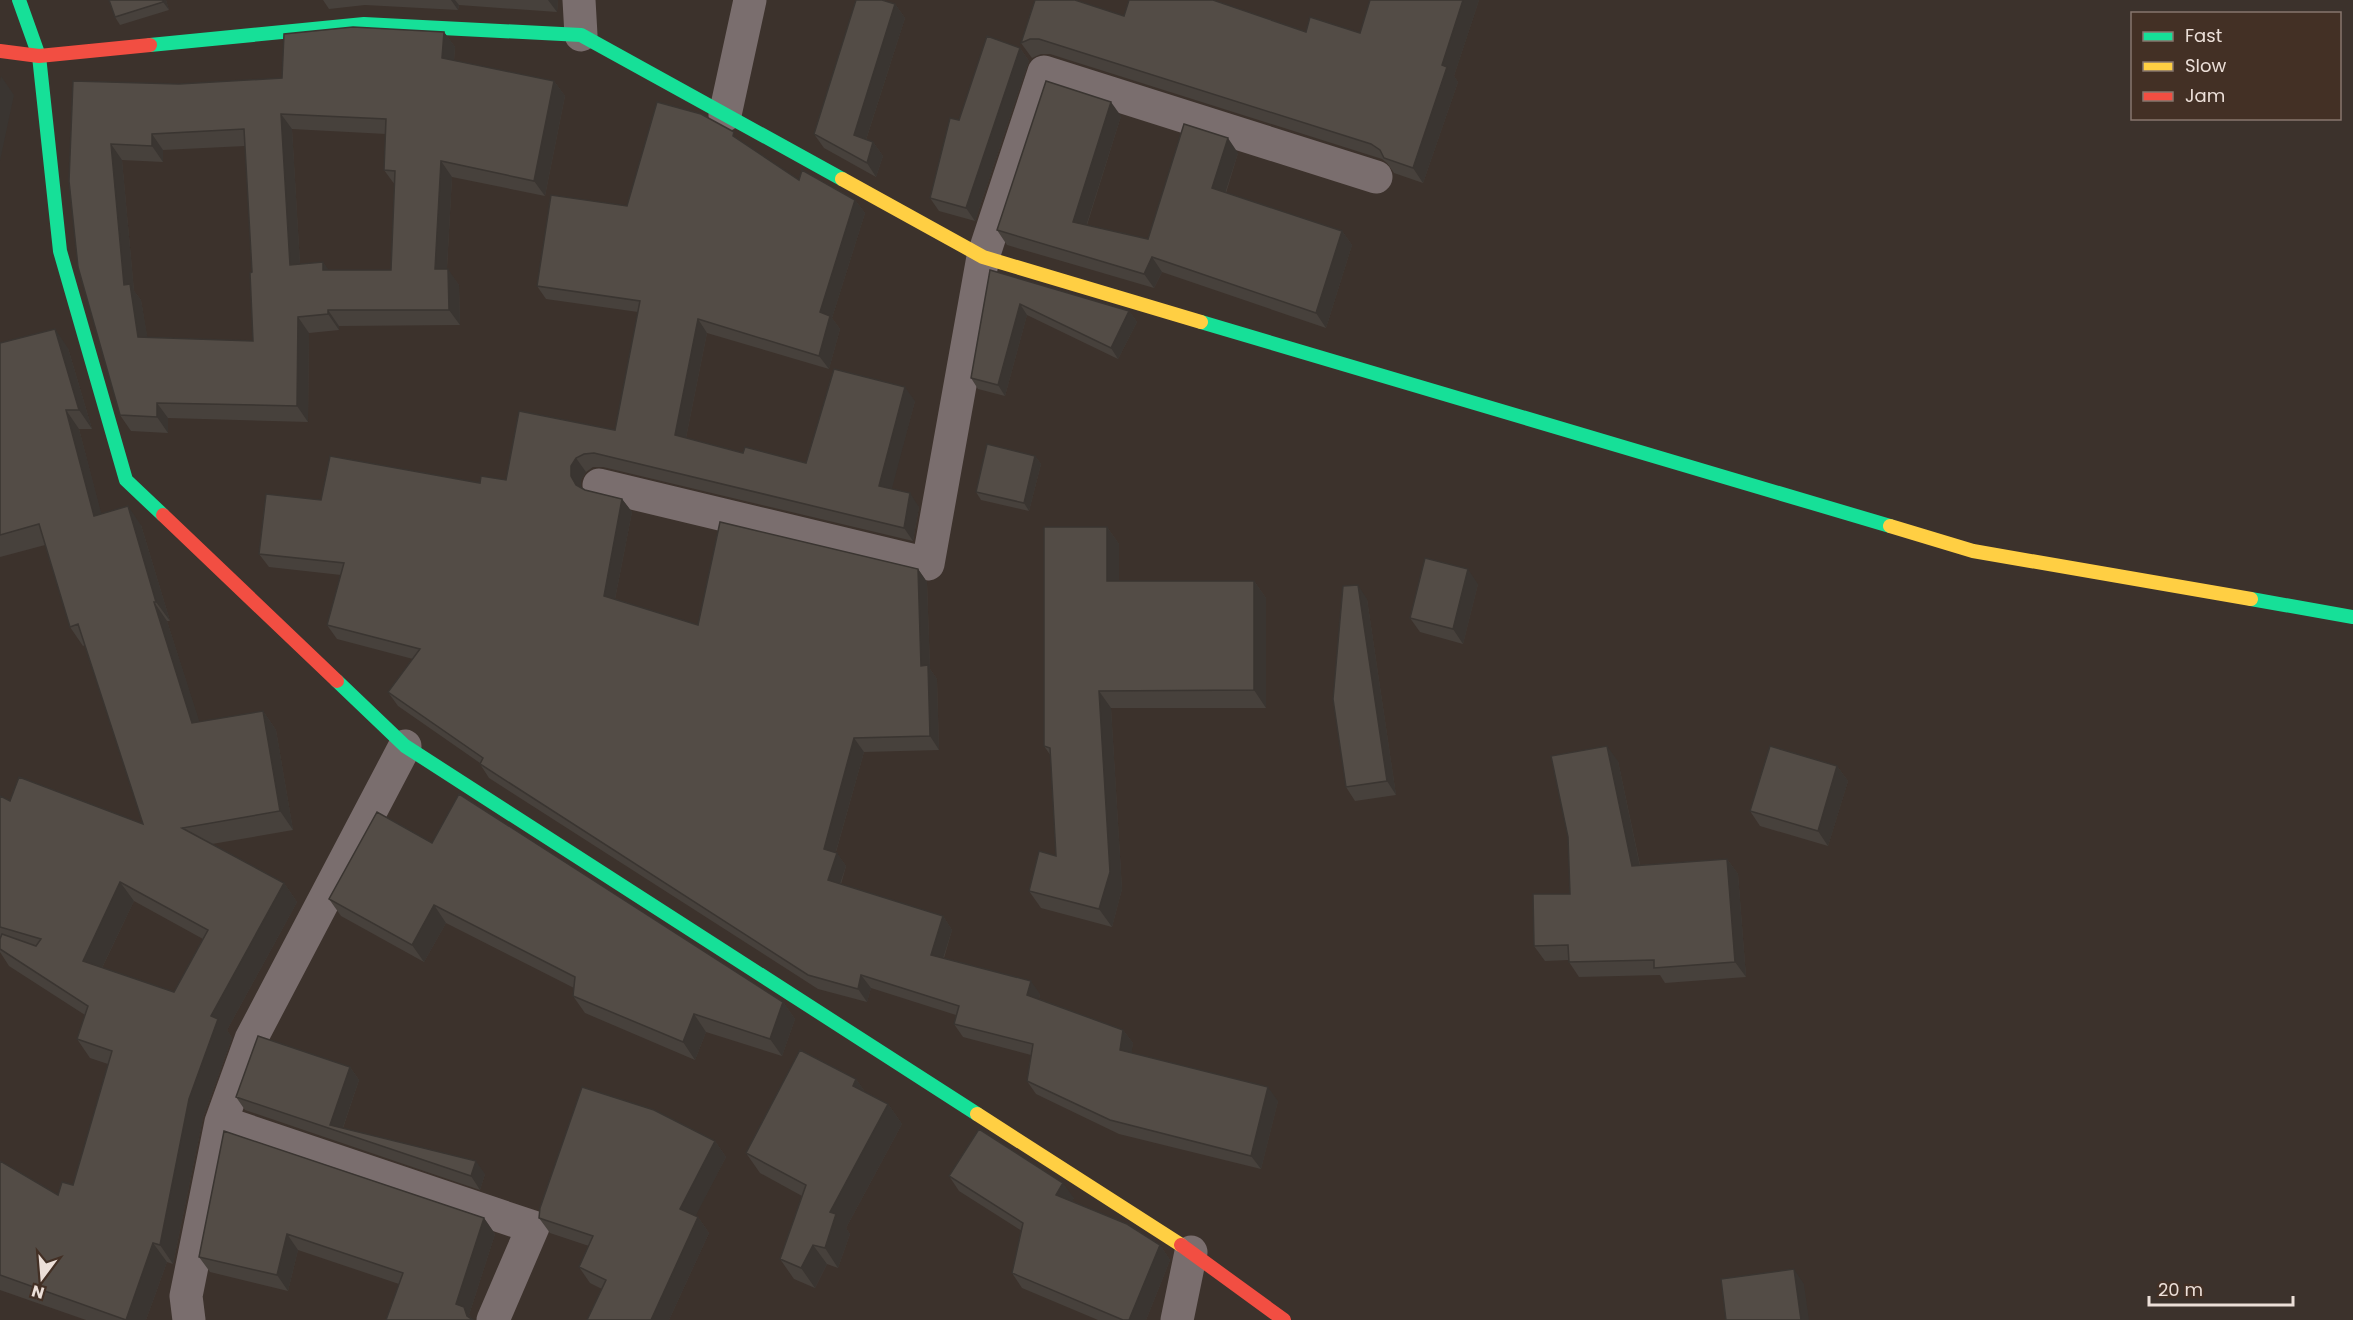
<svg xmlns="http://www.w3.org/2000/svg" width="2353" height="1320" font-family="Poppins,sans-serif">
<rect width="100%" height="100%" fill="#3c322c"/>
<g fill="none" stroke-linecap="round" stroke-linejoin="round">
<!-- street -->
<path stroke="#7a6e6e" stroke-width="33" d="M579,0L581,35
M725,115L750,0
M599,485L928,564L983,257L1044,72L1376,177
M221,1122L533,1227L493,1320
M189,1320L186,1296L221,1122L251,1039L405,746
M1177,1320L1191,1252"/>
<!-- fast -->
<path stroke="#16e098" stroke-width="14" d="M19,0L39,56L60,251L126,480L163,515
M150,45L364,24L581,35L842,179
M1201,322L1890,526
M2251,599L2353,617
M337,681L405,746L977,1114"/>
<!-- slow -->
<path stroke="#ffcf43" stroke-width="14" d="M842,179L983,257L1201,322
M1890,526L1973,551L2251,599
M977,1114L1181,1245"/>
<!-- jam -->
<path stroke="#f24e42" stroke-width="14" d="M0,51L39,56L150,45
M163,515L337,681
M1181,1245L1284,1320"/>
</g>
<!-- wall -->
<path fill="#47413c" fill-rule="evenodd" d="M166,0L169,10L120,25L115,17Z
M323,0H558L557,12L459,5L458,10L365,5L329,9Z
M1035,0L1124,16L1306,32L1360,33L1370,0H1479L1454,76L1458,82L1423,183L1394,173L1387,163L1382,159L1050,54H1041L1032,58L1021,43Z
M895,4L905,18L866,140L873,142L883,156L876,177L824,148L814,134Z
M444,32L455,47L454,61L554,81L565,96L545,196L452,177L447,269L459,285L460,325L339,326V330L309,333L308,422L168,418V433L131,431L120,415L69,181L179,84L282,78ZM292,129L386,134L384,170L395,185L391,270H328L323,262L300,264ZM245,146L252,272L253,341L147,337L141,300L134,291L122,160L163,162V150Z
M1020,48L1029,61L975,221L939,211L930,198L959,120Z
M1121,116L1087,225L1148,239L1238,153L1226,193L1342,231L1352,245L1326,328L1162,272L1154,288L1007,245L997,230Z
M739,141L799,180L855,200L865,213L832,318L840,329L829,369L707,333L686,438L743,453L806,463L915,401L891,489L919,507L913,541L603,467H593L586,472L581,480V487L585,490L622,499L632,512L615,599L698,625L918,569L927,582L930,669L937,679L939,750L864,752L836,852L846,866L841,884L943,916L952,930L944,958L1040,994L1039,999L1123,1030L1133,1043L1131,1053L1278,1101L1261,1169L1119,1134L1036,1094L1027,1081L1031,1055L963,1037L954,1024L956,1015L871,988L867,1002L818,989L489,778L480,764V763L398,706L388,692L413,659L337,639L327,625L341,575L269,567L259,554L321,500L506,480L615,430L638,312L546,299L537,286L627,206Z
M990,270L1129,311L1137,322L1118,359L1027,315L1005,396L978,389L971,378Z
M0,343L68,348L92,429H79L101,514L141,525L170,621H167L199,722L263,711L276,730L293,830L212,844L284,883L297,902L227,1030L232,1038L203,1118L173,1264L167,1262L146,1320H86L0,1290V1161L58,1195L73,1185L108,1064L90,1058L77,1039L85,1015L9,966L0,952V796L10,801L143,824L85,645L83,646L70,627L45,545L0,557ZM134,901L203,939L174,992L102,968Z
M1035,456L1041,464L1029,511L981,500L976,492Z
M1107,527L1119,544V581H1254L1266,598V708H1111L1122,889L1112,927L1041,908L1029,891L1056,856L1051,756L1044,746Z
M1478,584L1463,644L1420,632L1410,618Z
M1367,599L1396,795L1355,801L1346,787Z
M1618,761L1640,865L1727,859L1738,874L1746,977L1665,983L1660,975L1579,977L1569,962V960L1545,961L1534,946L1570,894Z
M1837,766L1848,781L1828,846L1760,826L1750,811Z
M432,843L783,1002L795,1019L782,1056L706,1032L695,1060L585,1013L573,996L574,988L446,923L424,962L341,916L329,899Z
M350,1067L359,1080L343,1128L485,1174L480,1190L245,1110L236,1097Z
M856,1079L865,1092L888,1104L902,1124L846,1228L850,1234L838,1268L827,1264L815,1288L794,1279L780,1259L802,1196L760,1173L746,1153Z
M224,1131L484,1218L495,1234L469,1315L473,1320L399,1284L298,1250L288,1291L210,1272L199,1257Z
M715,1141L726,1157L695,1216L698,1217L709,1233L669,1320H587L602,1289L590,1283L579,1267L589,1246L550,1233L539,1218Z
M949,1176L1074,1198L1072,1201L1160,1245L1170,1260L1146,1320H1098L1022,1288L1012,1273L1022,1231L959,1191Z"/>
<!-- shaded-wall -->
<path fill="#3a3531" d="M163,0H166L169,10L163,2Z
M451,0H455L459,5L458,10Z
M548,0H558L557,12Z
M1463,0H1479L1454,76L1458,82L1423,183L1413,168L1442,65Z
M895,4L905,18L863,149L854,135Z
M444,32L455,47L453,74L442,58Z
M1020,48L1029,61L975,221L966,208Z
M1,76L14,95L0,161V81Z
M554,81L565,96L545,196L534,181Z
M1111,102L1121,116L1083,236L1073,222Z
M281,114L292,129L301,281L290,265Z
M152,134L163,150V162L152,146Z
M1228,138L1238,153L1222,203L1212,188Z
M873,142L883,156L876,177L867,163Z
M111,144L122,160L134,291L141,300L150,352L138,337L124,285Z
M441,161L452,177L446,285L435,269Z
M855,200L865,213L832,318L840,329L829,369L819,356L820,312Z
M1342,231L1352,245L1326,328L1316,313Z
M1152,257L1162,272L1154,288L1144,274Z
M323,262L334,277L323,270Z
M448,269L459,285L460,325L449,310Z
M1020,304L1027,315L1005,396L998,385Z
M328,310L339,326V330L328,314Z
M1129,311L1137,322L1118,359L1111,348Z
M298,317L309,333L308,422L297,406Z
M698,319L707,333L684,448L675,435Z
M55,329L68,348L92,429L79,410Z
M905,387L915,401L889,500L879,486Z
M157,403L168,418V433L157,417Z
M66,410L79,429L107,535L94,516Z
M1035,456L1041,464L1029,511L1024,503Z
M576,458L586,472L581,480V490L576,485L571,476V466Z
M910,493L919,507L913,541L904,528Z
M622,499L632,512L613,609L604,596Z
M128,506L141,525L170,621L156,602Z
M1107,527L1119,544V598L1107,581Z
M918,569L927,582L930,669L937,679L939,750L930,736L921,666Z
M1468,569L1478,584L1463,644L1453,629Z
M1254,581L1266,598V708L1254,690Z
M1358,585L1367,599L1396,795L1387,781Z
M154,602L167,621L206,742L192,723Z
M1099,691L1111,708L1122,889L1112,927L1099,909Z
M263,711L276,730L293,830L280,811Z
M854,738L864,752L833,862L824,849Z
M1607,746L1618,761L1643,881L1632,866Z
M1837,766L1848,781L1828,846L1818,831Z
M837,853L846,866L837,893L828,880Z
M1727,859L1738,874L1746,977L1735,962Z
M120,882L134,901L96,980L83,961Z
M284,883L297,902L227,1030L232,1038L203,1118L173,1264L160,1245L189,1099L211,1016Z
M434,905L446,923L424,962L412,945Z
M943,916L952,930L940,968L931,955Z
M861,975L871,988L867,1002L858,989Z
M1031,981L1040,994L1037,1008L1027,995Z
M783,1002L795,1019L782,1056L770,1039Z
M694,1014L706,1032L695,1060L683,1042Z
M1123,1030L1133,1043L1130,1064L1120,1050Z
M350,1067L359,1080L341,1133L330,1125Z
M856,1079L870,1099L853,1086Z
M1268,1087L1278,1101L1261,1169L1251,1156Z
M888,1104L902,1124L846,1228L850,1234L838,1268L825,1248L830,1212Z
M715,1141L726,1157L691,1225L680,1209Z
M476,1161L485,1174L480,1190L471,1176Z
M1063,1183L1074,1198L1067,1210L1056,1195Z
M698,1217L709,1233L669,1320H651Z
M484,1218L495,1234L469,1315L473,1320H470L456,1304Z
M287,1234L298,1250L288,1291L277,1275Z
M153,1243L167,1262L146,1320H126Z
M813,1245L827,1264L815,1288L801,1268Z
M1160,1245L1170,1260L1146,1320H1129Z
M1794,1269L1804,1284L1809,1320H1801Z"/>
<!-- building -->
<path fill="#534c46" stroke="#3a3531" stroke-width="1.5" fill-rule="evenodd" d="M109,0H163V2L115,17Z
M856,0H882L895,4L854,135L873,142L867,163L814,134Z
M1035,0H1075L1124,16L1129,0H1213L1306,32L1310,17L1360,33L1370,0H1463L1442,65L1447,67L1413,168L1384,158L1380,150L1371,144L1039,39H1030L1021,43Z
M353,27L444,32L442,58L554,81L534,181L441,161L435,269H448L449,310H328V314L298,317L297,406L157,403V417L120,415L78,267L69,181L73,81L179,84L282,78L284,34ZM281,114L386,119L384,170L395,171L391,270H323V262L290,265ZM244,129L252,272L250,273L253,341L138,337L130,284L124,285L111,144L152,146V134Z
M987,36L1020,48L966,208L930,198L950,118L959,120Z
M1046,81L1111,102L1073,222L1148,239L1184,124L1228,138L1212,188L1342,231L1316,313L1152,257L1144,274L997,230Z
M657,102L701,114L734,132L733,136L799,180L802,170L855,200L820,312L830,316L819,356L698,319L675,435L743,453L745,447L806,463L834,369L905,387L879,486L910,493L904,528L594,453L584,454L576,458L571,466V476L576,485L585,490L622,499L604,596L698,625L720,522L918,569L921,666L928,665L930,736L854,738L824,849L837,853L828,880L943,916L931,955L1031,981L1027,995L1123,1030L1120,1050L1268,1087L1251,1156L1110,1120L1027,1081L1033,1044L954,1024L959,1006L861,975L858,989L808,975L480,764L483,758L388,692L420,649L327,625L344,563L259,554L266,494L321,500L330,456L480,483L481,476L506,480L519,411L615,430L640,301L537,286L551,195L627,206Z
M990,270L1129,311L1111,348L1020,304L998,385L971,378Z
M55,329L79,410H66L94,516L128,506L156,602H154L192,723L263,711L280,811L182,828L284,883L211,1016L218,1019L189,1099L160,1245L153,1243L126,1320L0,1275V1161L58,1195L62,1182L73,1185L112,1051L77,1039L88,1006L0,949V939L2,934L36,946L41,939L0,927V796L10,801L19,777L143,824L78,624L70,627L39,524L0,535V343ZM120,882L208,930L174,992L83,961Z
M987,444L1035,456L1024,503L976,492Z
M1044,527H1107V581H1254V690L1099,691L1110,872L1099,909L1029,891L1039,851L1056,856L1050,748L1044,746Z
M1425,558L1468,569L1453,629L1410,618Z
M1358,585L1387,781L1346,787L1333,699L1343,586Z
M1607,746L1632,866L1727,859L1735,962L1654,968V960L1569,962L1568,945L1534,946L1533,894H1570L1568,837L1551,756Z
M1770,746L1837,766L1818,831L1750,811Z
M459,794L783,1002L770,1039L694,1014L683,1042L573,996L575,977L434,905L412,945L329,899L377,812L432,843Z
M258,1036L350,1067L330,1125L476,1161L471,1176L236,1097Z
M800,1050L856,1079L853,1086L888,1104L830,1212L836,1214L825,1248L813,1245L801,1268L780,1259L806,1185L746,1153Z
M582,1087L654,1110L715,1141L680,1209L698,1217L651,1320H587L606,1280L579,1267L593,1236L539,1218L540,1208Z
M979,1129L1063,1183L1056,1195L1127,1224L1160,1245L1129,1320H1123L1012,1273L1023,1223L949,1176Z
M224,1131L484,1218L456,1304L464,1307L467,1316L473,1320H386L403,1273L287,1234L277,1275L199,1257Z
M1794,1269L1801,1320H1726L1721,1279Z"/>
<!-- legend -->
<rect x="2131" y="12" width="210" height="108" fill="#433025" stroke="#87766d" stroke-width="1.5"/>
<rect x="2143" y="32" width="30" height="9" fill="#16e098" stroke="#87766d" stroke-width="1.5"/>
<text x="2185" y="42" font-size="18" fill="#ecdfd8">Fast</text>
<rect x="2143" y="62" width="30" height="9" fill="#ffcf43" stroke="#87766d" stroke-width="1.5"/>
<text x="2185" y="72" font-size="18" fill="#ecdfd8">Slow</text>
<rect x="2143" y="92" width="30" height="9" fill="#f24e42" stroke="#87766d" stroke-width="1.5"/>
<text x="2185" y="102" font-size="18" fill="#ecdfd8">Jam</text>
<!-- north arrow -->
<g transform="translate(42 1278) rotate(196)" stroke="#433025" stroke-width="4.5" paint-order="stroke">
<path d="M0-4.5L10 22L0 15L-10 22Z" fill="#ecdfd8"/>
<text y="-9" font-size="16" font-weight="bold" text-anchor="middle" fill="#ecdfd8">N</text>
</g>
<!-- scale -->
<path d="M2149 1296v9h144v-9" fill="none" stroke="#ecdfd8" stroke-width="3"/>
<text x="2158" y="1296" font-size="18" fill="#ecdfd8" stroke="#433025" stroke-width="4.5" paint-order="stroke">20 m</text>
</svg>
